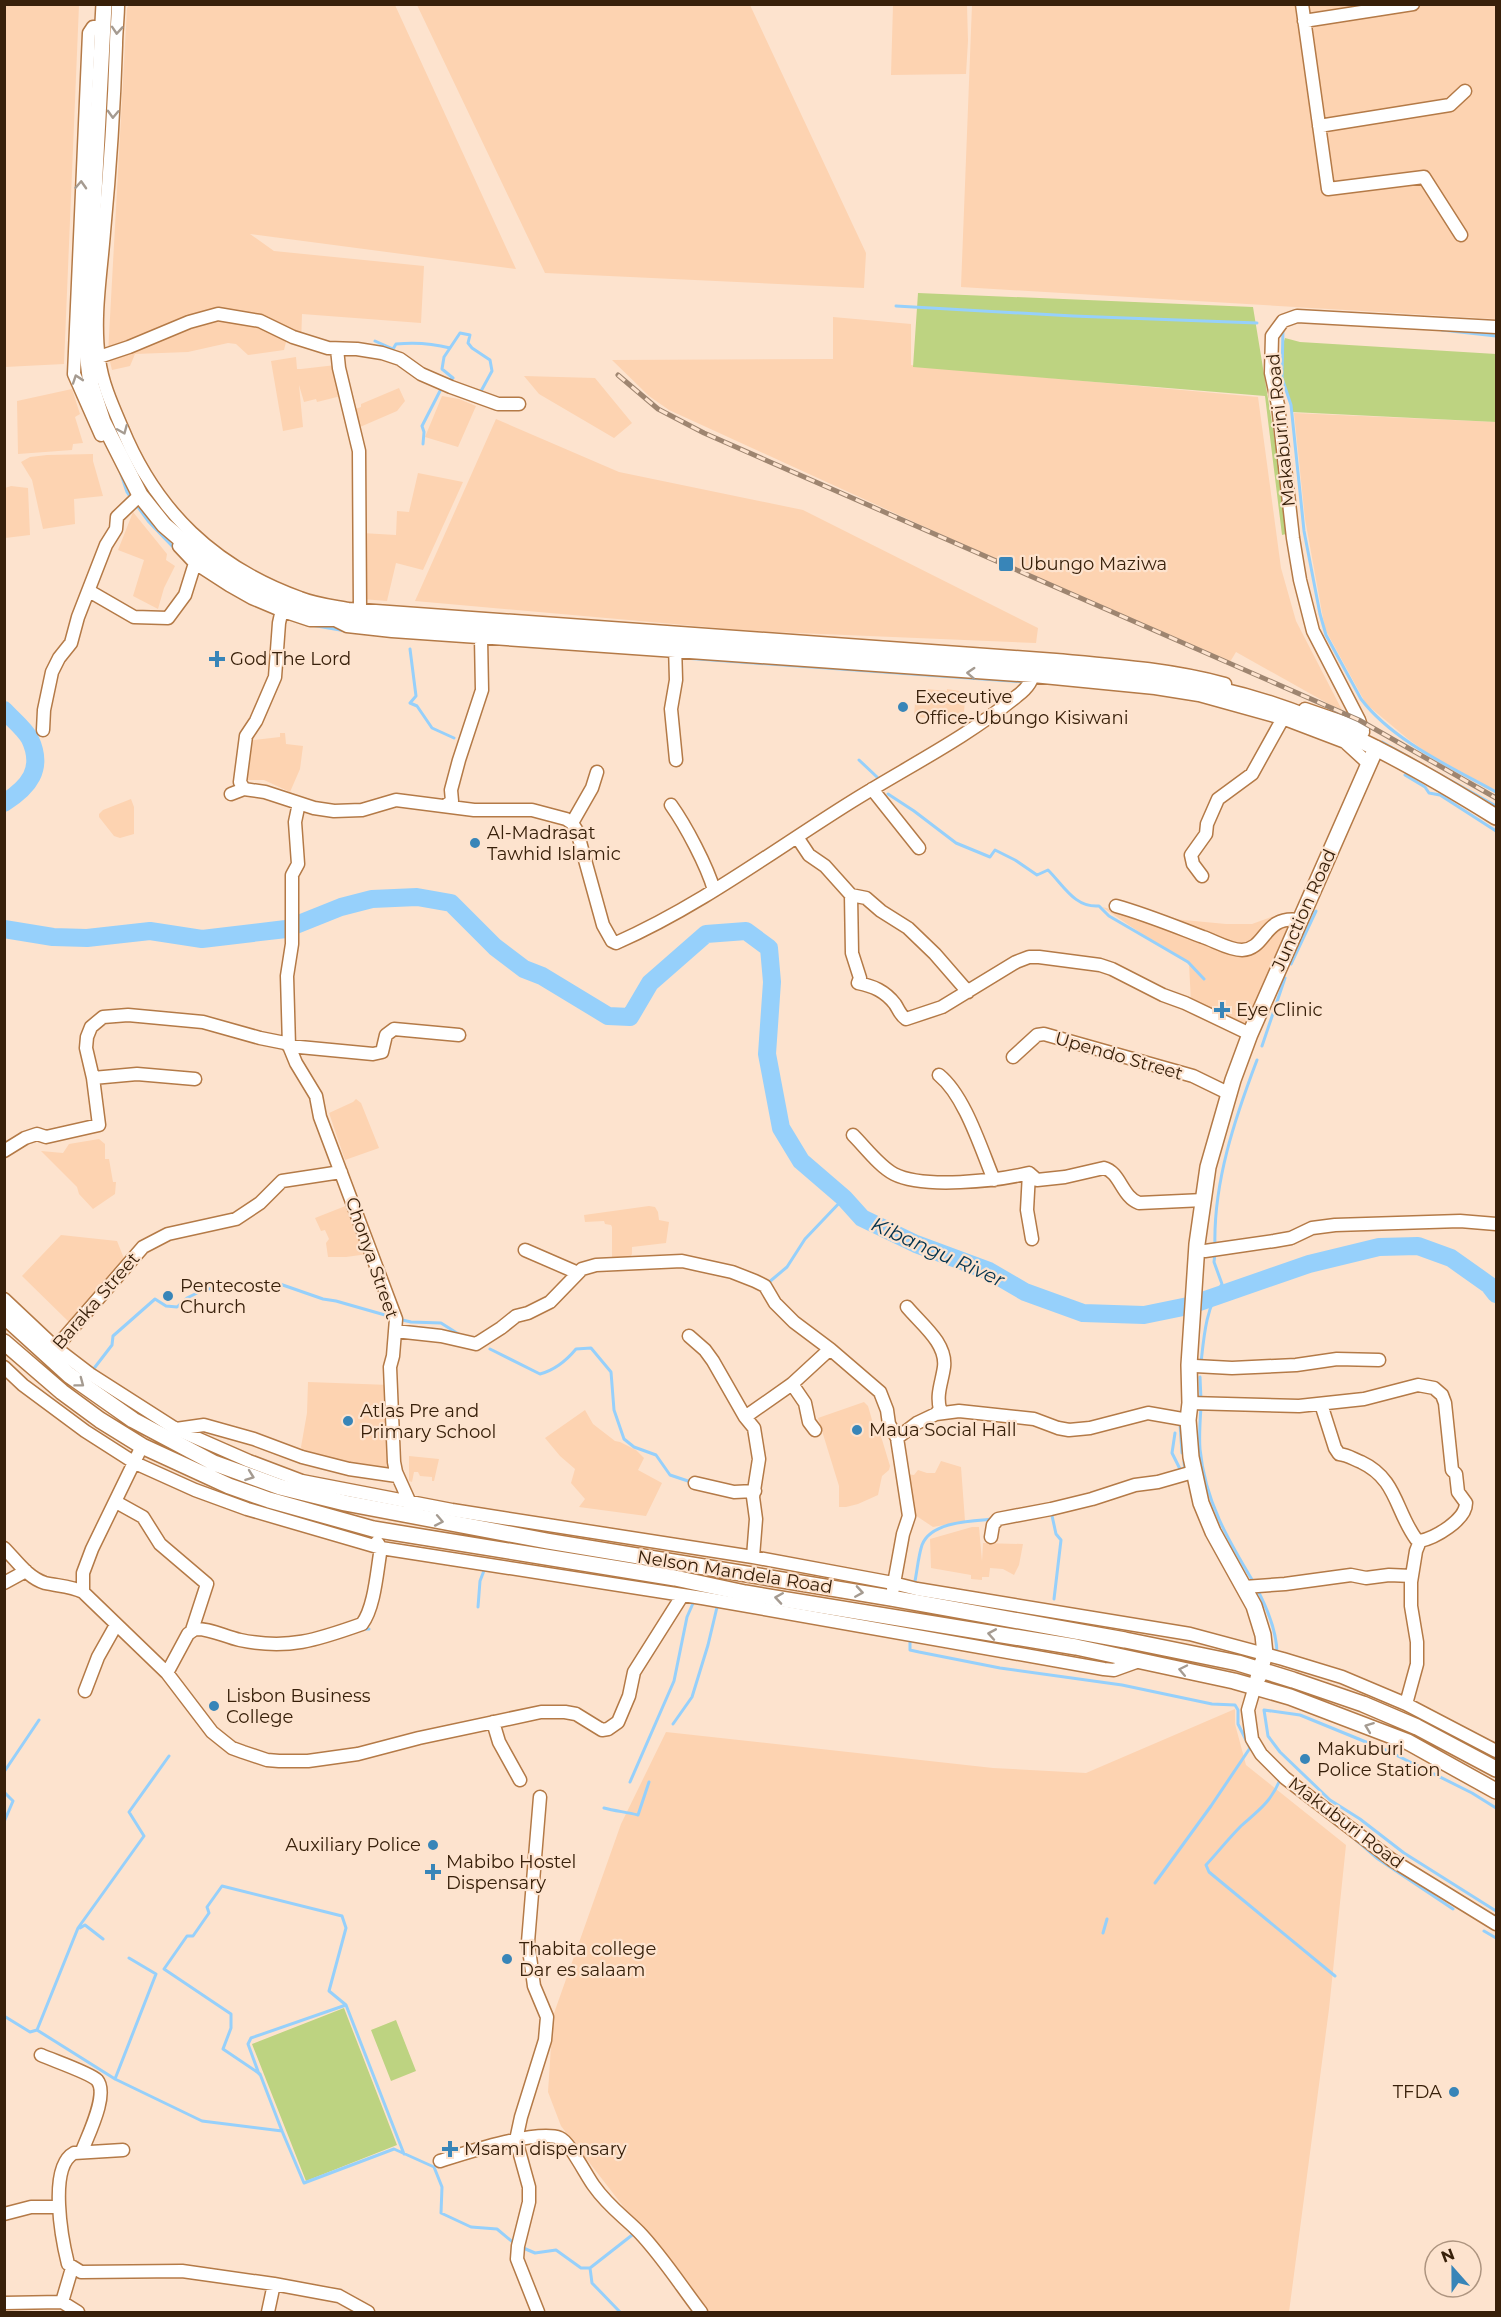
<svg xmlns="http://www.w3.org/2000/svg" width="1501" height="2317" font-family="Montserrat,sans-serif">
<rect width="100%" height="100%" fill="#fde3ce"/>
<!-- built -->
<path fill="#fdd3b1" d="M5,4L79,5L64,364L5,367Z
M130,4L395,5L516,269L250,234L274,251L424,266L421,323L302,314L301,344L295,341L286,342L284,350L248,355L236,344L228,343L188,352L135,354L130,366L112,370L108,354L127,8Z
M417,5H750L866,253L864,288L545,273Z
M893,5H967L968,41L966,74L891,75Z
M972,5H1496V319L961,287Z
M833,317L911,324V365L1258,397L1281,568L1296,621L1343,712L1236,652L1230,662L1006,564L669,410L649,396L612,360L833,359Z
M296,357L297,369H301L336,365L341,396L317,402L316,399L304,402L299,385L303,427L283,431L271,361Z
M524,376L595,378L632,423L614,438L539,394Z
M399,388L405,401L397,411L360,427L353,410L361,407V404Z
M72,389L80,414L75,417L83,443L73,444L72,450L18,454L17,401Z
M442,396L459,399L476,406L458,447L425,437Z
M1294,413L1496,422V794L1445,766L1408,739L1366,704L1325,629L1305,519Z
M496,419L619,472L803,510L1038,628L1036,643L752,631L415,601Z
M93,454V461L103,496L74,499L75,524L43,529L32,480L21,462L30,457L47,455Z
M418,473L463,482L423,570L396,563L387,601L362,599V533L396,535L397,511L409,512Z
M11,486L28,488L30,535L5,538V488Z
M133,512L167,554L166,560L175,566L164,588L158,609L133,596L144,560L118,550Z
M916,688L947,691V689L966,692L963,721L914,717Z
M280,733H285L286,744L303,746L300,769L290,792L264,780H242L246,741L280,737Z
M131,799L134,807V834L120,838L114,836L99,817V814L103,810Z
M1102,907L1141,916L1226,924H1252L1280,914L1289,919L1292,931L1246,1028L1191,1002L1189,964L1178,955L1154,942Z
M356,1099L361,1103L379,1148L345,1160L329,1113L353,1102Z
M99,1139L105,1144V1159H109L113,1182H116L115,1194L93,1209L79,1194L77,1187L41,1151L63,1153L69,1144Z
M348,1205L368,1254L346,1257H328L326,1243L329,1239L325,1230L321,1231L315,1218Z
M649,1206L655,1207L658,1212L659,1220L669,1222L666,1243L632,1247V1254L629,1259L612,1260V1227L611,1225L605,1224L604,1221L585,1222L584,1215Z
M61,1235L117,1241L125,1261L72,1325L22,1276Z
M308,1382L390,1385L394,1473L305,1456L301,1447L307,1413Z
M864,1402L868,1406L876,1434L880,1433L890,1466L889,1470L882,1476L878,1495L858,1504L846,1507H839V1486L818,1418Z
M585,1410L593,1424L615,1441L620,1442L636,1450L644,1458L638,1470L662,1483L646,1516L579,1507L585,1499L571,1483L575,1469L560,1456L545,1438Z
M409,1456L439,1459L434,1481H432V1477L420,1476L418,1472H414L412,1482L409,1481Z
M941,1461L961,1467L965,1521L933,1527L909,1511L905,1474L914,1475L918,1470L927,1473H935Z
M972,1527H979L982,1561L983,1543L1023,1544L1019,1565L1014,1575L1003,1569L990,1568L989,1577H982V1580L971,1579V1575L931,1568L930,1539Z
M1235,1709V1724L1246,1765L1346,1845L1329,2009L1289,2312H705L561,2126L548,2092L553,2016L621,1824L666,1732L993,1768L1086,1773Z"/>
<!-- green -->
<path fill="#bdd381" d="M918,293L1253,307L1290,533L1282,535L1265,396L913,367Z
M1285,338L1300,342L1496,354V422L1292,412C1286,387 1275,364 1285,338Z
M344,2008L397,2145L306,2181L252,2044Z
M396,2020L416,2071L391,2081L371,2030Z"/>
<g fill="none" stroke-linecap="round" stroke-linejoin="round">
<!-- stream -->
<path stroke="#96d0fb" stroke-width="3" d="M896,306L1073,316L1257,323
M1283,328L1282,378L1291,405L1304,531L1320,614L1326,635L1361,699C1393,741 1451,767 1496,792
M1442,330L1496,336
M375,341L393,349L396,344C415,342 431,343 450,348L444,357L442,369L453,378L447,382
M450,348L460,333L470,335L468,343L472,348L490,360L492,371L480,393
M423,444L424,432L422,426L441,389
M119,468L127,492L131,498
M149,490L164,511
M135,503L149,522L174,548
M311,625L346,631
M410,649L416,696L410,703L417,706L432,728L454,738
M684,658L1025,682
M1382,742L1496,806
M859,760L877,777
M1405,775L1425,787L1429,793L1440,795L1496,831
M888,794L914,811L956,843L990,857L995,850L1015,860L1037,875L1048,870C1064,886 1075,908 1099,906L1109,916L1188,962L1204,979
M1291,964L1316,911
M1262,1046L1285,978
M1215,1247C1213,1183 1235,1118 1257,1060
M768,1283L787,1267L805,1239L844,1198
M398,1319L411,1322L441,1323L460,1335
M490,1349L540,1374C555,1370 566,1361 576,1349L591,1348L611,1372L614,1410L624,1439L634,1447L656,1455L670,1475L691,1482
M1201,1363C1204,1335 1206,1308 1222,1284L1214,1262L1215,1253
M92,1371L112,1345L113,1336L155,1299L166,1306L177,1307L187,1298L203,1290L235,1284H250L254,1286L277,1283L323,1299L336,1301L392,1317
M1200,1377L1201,1400
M1201,1407C1200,1421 1199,1436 1200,1449C1205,1501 1228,1540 1254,1583
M1180,1424L1182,1453
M1175,1433L1172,1453L1181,1471
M187,1440L224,1459
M1184,1462L1185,1470
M1051,1511L1056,1534L1061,1540L1054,1599
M914,1586C917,1573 918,1557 922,1545C931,1521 973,1521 994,1519
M1257,1589C1267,1608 1277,1632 1277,1654
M478,1607L480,1581L485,1568
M362,1629H369
M910,1639V1650L919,1652L1000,1668L1122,1685L1212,1704L1235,1705L1238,1710V1724L1250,1748L1211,1806L1155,1883
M673,1724L692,1697L708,1645L718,1603
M1454,1738L1471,1745
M1483,1751L1496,1761
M4,1772L39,1720
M1280,1780C1270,1803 1259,1810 1241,1826C1229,1838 1218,1852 1206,1865L1209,1872L1335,1976
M630,1782L674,1681L687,1617L694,1601
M4,1792L13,1801L4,1822
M604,1808C615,1811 626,1812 638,1815L649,1782
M1496,1808L1472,1793L1388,1751L1300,1715L1264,1710L1268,1736L1280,1752L1330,1800L1360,1819L1404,1853L1496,1911
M1348,1833L1378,1859L1453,1909
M80,1928L85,1925L103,1939
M1484,1931L1496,1938
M1103,1933L1107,1919
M4,2016L30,2032L37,2030L115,2079L202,2121L282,2131L304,2183L394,2149L434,2167L442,2187L441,2213L471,2227L497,2229L515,2244
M37,2030L78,1928L144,1836L129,1812L169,1756
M259,2074L248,2044L251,2038L346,2005
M115,2079L156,1974L129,1958
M282,2131L260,2074L223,2049L231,2028V2014L164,1969L187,1936H193L209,1913L207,1907L222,1886L342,1916L346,1928L329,1991L346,2005L404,2154
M521,2247L535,2253L556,2250L581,2268H590
M620,2312L592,2283L590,2268L636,2232"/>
<!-- river -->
<path stroke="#96d0fb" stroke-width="18" d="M4,710C12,719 25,729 30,739C44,769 29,787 4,803
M4,929L53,937L87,938L150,931L202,939L286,929L341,907L372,899L417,897L451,903L495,947L524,969L542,976L608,1016L630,1017L650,983L706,934L746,931L769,948L772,982L767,1054L781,1128L801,1161L844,1198L862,1218L916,1244L989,1271L1025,1292L1083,1313L1144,1315L1188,1306L1309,1264L1379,1247L1418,1246L1451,1258L1489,1285L1496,1294"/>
<defs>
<path id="minor" d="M118,4C118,18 116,32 116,45C114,108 110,169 104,232C101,273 93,317 99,359C102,383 112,405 122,428C156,511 214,567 300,598C315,604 332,606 348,609L1056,660C1112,665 1170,669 1225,684
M1302,4L1328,189L1424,177L1461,235
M1304,21L1413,4
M1319,126L1450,105L1465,91
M337,349L339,368L359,451L360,610
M99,357L129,347L189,322L218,314L260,321L293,337L328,348L357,349L382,353L400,359L421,374L451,387L498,404H519
M101,435L74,374L89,33L93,27H104
M179,546L195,563L229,585L252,598L283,611L310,620H335L347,626L392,631L1033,676L1155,688L1199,695L1282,718L1345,742L1369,764
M89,591L134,617L168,618L185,595L195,563
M675,645L676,680L671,709L676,760
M1305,709L1363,729
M43,730L44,710L52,672L59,658L71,643L78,617L106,545L116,529L117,517L140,495
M1363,732L1359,720L1313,631L1300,580L1293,538L1278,405L1271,373L1272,336L1283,321L1297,316L1496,327
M244,789L240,782L246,736L256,721L275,677L279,623L283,605
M872,789L919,848
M231,794L244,789L265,792L314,808L334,811L362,810L396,800L474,810H532L566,819L572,823L577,831L603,925L612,941L616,943C700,906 774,850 851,802C907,767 966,738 1017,696C1025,690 1034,681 1033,670
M299,803L295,822L298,864L292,875V944L287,976L289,1046L296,1063L316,1096L320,1117L396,1319L393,1356L390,1367L394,1462L396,1472L410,1503V1506
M671,805C686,826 707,866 714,890
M445,806L452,801L451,790L459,760L482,690L481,638
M572,823L592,788L597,772
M797,837L809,855L825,866L851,895L852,953L860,978L858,983C873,986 885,991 895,1004C899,1010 900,1015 906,1019L942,1007L1016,962L1029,957H1039L1100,965L1112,969L1163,995L1185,1003L1250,1034
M1202,876L1193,864L1191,855L1206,834L1207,824L1218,799L1252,774L1287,711
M851,895L866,898L881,911L908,928L935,954L968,992
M1116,906C1145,914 1174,926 1203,937C1215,941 1229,950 1242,950C1267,949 1263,915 1299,920
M1013,1057L1037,1035L1044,1034L1193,1076L1230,1094
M939,1075C965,1096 981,1149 994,1180
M93,1078L137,1074L195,1079
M853,1135C866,1148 879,1166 894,1174C923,1189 997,1181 1029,1173L1037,1180L1065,1177L1104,1168C1120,1172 1122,1197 1139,1203L1204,1200
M4,1151L25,1138L37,1134L46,1137L99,1125L93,1078L86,1048L87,1037L91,1027L103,1017L128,1015L203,1022L260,1038L285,1043L289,1046L373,1054L382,1052L386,1035L394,1029L459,1035
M1029,1173L1027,1210L1032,1239
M525,1250L578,1273
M1205,1251L1274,1241L1291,1238L1312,1228L1335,1225L1460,1221L1496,1224
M4,1299L56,1348L90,1374L176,1429L249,1461L302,1481L452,1510L753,1557L893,1583L917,1589L1190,1634L1283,1659L1342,1677L1406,1704L1496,1751
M907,1307C921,1324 947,1343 944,1367C942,1382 936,1394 940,1409L936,1414
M395,1331L441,1336L476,1344L501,1328L516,1316L528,1313L550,1302L582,1269L596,1265L682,1261L732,1272L755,1281L765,1286L775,1303L794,1322L830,1349L880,1392L887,1410L889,1424L897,1438L909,1516L903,1534L893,1589
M689,1336L705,1350L713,1361L745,1417L754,1428L759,1459L753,1497L756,1519L753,1557
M51,1353L143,1247L168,1234L236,1219L260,1203L282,1181L341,1172
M1195,1366L1232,1368L1296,1365L1337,1359L1379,1360
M4,1367L23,1385L85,1431L135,1463L195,1490L247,1509L381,1548L702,1598L1104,1669L1114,1670L1139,1661
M792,1384L805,1403L809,1422L815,1430
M1190,1403L1299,1406L1364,1399L1418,1385L1434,1388L1442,1395L1445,1403L1452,1470L1456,1474L1458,1492L1466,1503C1466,1520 1435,1538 1420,1541L1416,1539C1395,1510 1397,1479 1361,1462C1353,1459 1348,1455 1339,1454L1335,1448L1321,1404
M745,1417L792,1384L830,1349
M176,1429L204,1425L254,1439L302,1457L349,1469L397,1476
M897,1438L917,1423L936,1414L959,1411L1034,1419L1058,1428L1069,1430L1090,1428L1148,1413L1188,1420
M695,1483L734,1492L755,1491
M116,1502L143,1517L160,1544L207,1584L192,1630
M991,1537L993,1525L998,1519L1051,1509L1092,1499L1135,1485L1158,1482L1193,1472
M4,1548C16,1560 28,1578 45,1583C58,1586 71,1586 83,1592L167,1673L212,1732L232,1748L243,1752L267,1760L279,1761H308L358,1754L419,1738L541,1712H565L576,1714L602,1730L608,1729L618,1722L629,1696L634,1672L682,1596
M4,1583L26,1571
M1244,1587L1285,1584L1351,1575L1366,1578L1389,1575L1412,1576
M83,1592V1573L92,1549L142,1446
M167,1673L188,1634L195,1629C210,1628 225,1637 240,1640C288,1650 317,1640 362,1624C375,1607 377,1569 381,1548L377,1542
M1255,1686L1248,1710L1252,1739L1261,1754L1285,1778L1392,1860L1496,1924
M85,1691L98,1657L116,1625
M1406,1704L1417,1664V1642L1411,1606V1582L1416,1551L1420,1541
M493,1722L499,1742L520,1780
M41,2055C52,2060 90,2073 97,2080C109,2094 88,2135 82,2151
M123,2150L74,2153C48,2167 62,2240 68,2264L81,2272L182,2271L274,2284L339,2296L368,2312
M440,2161C465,2153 536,2129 560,2138C569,2141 587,2177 594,2186C608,2206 623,2216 639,2232C662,2256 681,2286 701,2312
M4,2214L31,2207H59
M62,2302L72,2268
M4,2303L62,2302L78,2312
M268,2312L274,2284
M538,2312L517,2259L518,2246L529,2202V2187L516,2140L521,2117L545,2040L547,2017L534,1986L528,1942L540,1797"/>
<path id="major" d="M104,4L86,344L91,385L103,422L140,495L164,525L206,561L263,595L307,610L355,620L1117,673C1151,678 1186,682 1220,690C1319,712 1411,764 1496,817
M4,1316L69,1375L133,1420L214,1463L280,1487L345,1503L547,1541L891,1598L1125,1640L1238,1663L1293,1680L1363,1704L1417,1727L1496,1769
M4,1342L62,1392L100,1420L142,1446L229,1486L269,1500L373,1529L675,1578L745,1593L1076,1647L1234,1681L1290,1697L1408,1742L1496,1791
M1258,1678L1265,1654L1263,1635L1254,1606L1213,1532L1201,1503L1191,1457L1188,1420L1190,1403L1189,1365L1197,1244L1208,1167L1233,1080L1250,1034L1376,748"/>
</defs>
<!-- minor casing -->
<use href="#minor" stroke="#b47a47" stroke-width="15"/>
<!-- major casing -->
<use href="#major" stroke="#b47a47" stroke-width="18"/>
<!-- minor -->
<use href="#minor" stroke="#fff" stroke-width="12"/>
<!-- major -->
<use href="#major" stroke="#fff" stroke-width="15"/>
<defs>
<path id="rail" d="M618,375L658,409L704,433L1359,720L1496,798"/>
</defs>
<!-- rail casing -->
<use href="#rail" stroke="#9e8570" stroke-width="5"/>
<!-- rail -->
<use href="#rail" stroke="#fde3ce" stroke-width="3" stroke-dasharray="9" stroke-linecap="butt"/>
</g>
<!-- one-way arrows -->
<defs><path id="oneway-chevron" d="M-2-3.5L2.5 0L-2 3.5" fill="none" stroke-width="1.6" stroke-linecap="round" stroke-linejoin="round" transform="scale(1.5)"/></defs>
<g stroke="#a59b91">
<use href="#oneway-chevron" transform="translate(117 30) rotate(94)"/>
<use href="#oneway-chevron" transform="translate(113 114) rotate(92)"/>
<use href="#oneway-chevron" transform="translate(81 185) rotate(-87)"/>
<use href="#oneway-chevron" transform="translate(77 379) rotate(-109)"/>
<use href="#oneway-chevron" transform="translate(123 430) rotate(67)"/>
<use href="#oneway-chevron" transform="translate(971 673) rotate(-177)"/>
<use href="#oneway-chevron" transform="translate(80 1383) rotate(37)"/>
<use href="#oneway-chevron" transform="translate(250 1476) rotate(20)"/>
<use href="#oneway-chevron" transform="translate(439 1521) rotate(11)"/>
<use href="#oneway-chevron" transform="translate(859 1592) rotate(9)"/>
<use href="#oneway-chevron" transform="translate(779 1598) rotate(-171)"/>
<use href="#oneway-chevron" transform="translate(992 1634) rotate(-170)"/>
<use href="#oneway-chevron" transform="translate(1183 1670) rotate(-168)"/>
<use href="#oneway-chevron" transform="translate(1369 1727) rotate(-159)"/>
</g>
<!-- markers -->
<g fill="#3885b8" stroke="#fde3ce" stroke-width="2">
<rect x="998" y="556" width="16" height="16" rx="3"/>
<path d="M214 650h6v6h6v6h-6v6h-6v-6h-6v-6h6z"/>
<circle cx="903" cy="707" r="6"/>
<circle cx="475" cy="843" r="6"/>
<path d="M1219 1001h6v6h6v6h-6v6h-6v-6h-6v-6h6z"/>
<circle cx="168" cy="1296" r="6"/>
<circle cx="348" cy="1421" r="6"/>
<circle cx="857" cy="1430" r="6"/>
<circle cx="214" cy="1706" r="6"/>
<circle cx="1305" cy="1759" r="6"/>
<circle cx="433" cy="1845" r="6"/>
<path d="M430 1863h6v6h6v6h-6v6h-6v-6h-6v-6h6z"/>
<circle cx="507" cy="1959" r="6"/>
<circle cx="1454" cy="2092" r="6"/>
<path d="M447 2140h6v6h6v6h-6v6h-6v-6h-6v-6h6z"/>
</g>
<g text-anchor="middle" stroke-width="4.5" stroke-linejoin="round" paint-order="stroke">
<!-- street labels -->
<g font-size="18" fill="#38200a" stroke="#fde3ce">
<text transform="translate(1281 430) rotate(-96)" y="6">Makaburini Road</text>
<text transform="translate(1304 910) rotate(-66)" y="6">Junction Road</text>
<text transform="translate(1119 1056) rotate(16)" y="6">Upendo Street</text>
<text transform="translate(372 1258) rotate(71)" y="6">Chonya Street</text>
<text transform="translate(96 1301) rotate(-49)" y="6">Baraka Street</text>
<text transform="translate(735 1572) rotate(9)" y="6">Nelson Mandela Road</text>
<text transform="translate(1346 1823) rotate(37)" y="6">Makuburi Road</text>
</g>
<!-- poi labels -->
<g font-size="18" fill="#38200a" stroke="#fde3ce" text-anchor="start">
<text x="1020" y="570">Ubungo Maziwa</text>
<text x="230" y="665">God The Lord</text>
<text x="915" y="703">Execeutive<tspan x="915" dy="21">Office-Ubungo Kisiwani</tspan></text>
<text x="487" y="839">Al-Madrasat<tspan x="487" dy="21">Tawhid Islamic</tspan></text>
<text x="1236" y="1016">Eye Clinic</text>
<text x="180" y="1292">Pentecoste<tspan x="180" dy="21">Church</tspan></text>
<text x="360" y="1417">Atlas Pre and<tspan x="360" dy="21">Primary School</tspan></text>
<text x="869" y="1436">Maua Social Hall</text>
<text x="226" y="1702">Lisbon Business<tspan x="226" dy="21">College</tspan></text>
<text x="1317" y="1755">Makuburi<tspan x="1317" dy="21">Police Station</tspan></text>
<text x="421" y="1851" text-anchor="end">Auxiliary Police</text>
<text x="446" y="1868">Mabibo Hostel<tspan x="446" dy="21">Dispensary</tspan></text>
<text x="519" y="1955">Thabita college<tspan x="519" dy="21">Dar es salaam</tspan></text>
<text x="1442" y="2098" text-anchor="end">TFDA</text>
<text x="464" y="2155">Msami dispensary</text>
</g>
<!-- water labels -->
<g font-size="20" font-style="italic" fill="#04344f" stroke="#fde3ce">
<text transform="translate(938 1252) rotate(24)" y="7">Kibangu River</text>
</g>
</g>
<!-- border -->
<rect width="1501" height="2317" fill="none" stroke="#38200a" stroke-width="12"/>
<!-- north arrow -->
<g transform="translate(1453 2269) rotate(339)"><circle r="28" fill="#fde3ce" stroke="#ae9580" stroke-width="1.5"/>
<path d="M0-4.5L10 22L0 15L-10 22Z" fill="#3885b8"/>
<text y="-9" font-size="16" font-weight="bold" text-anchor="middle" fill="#38200a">N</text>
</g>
</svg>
